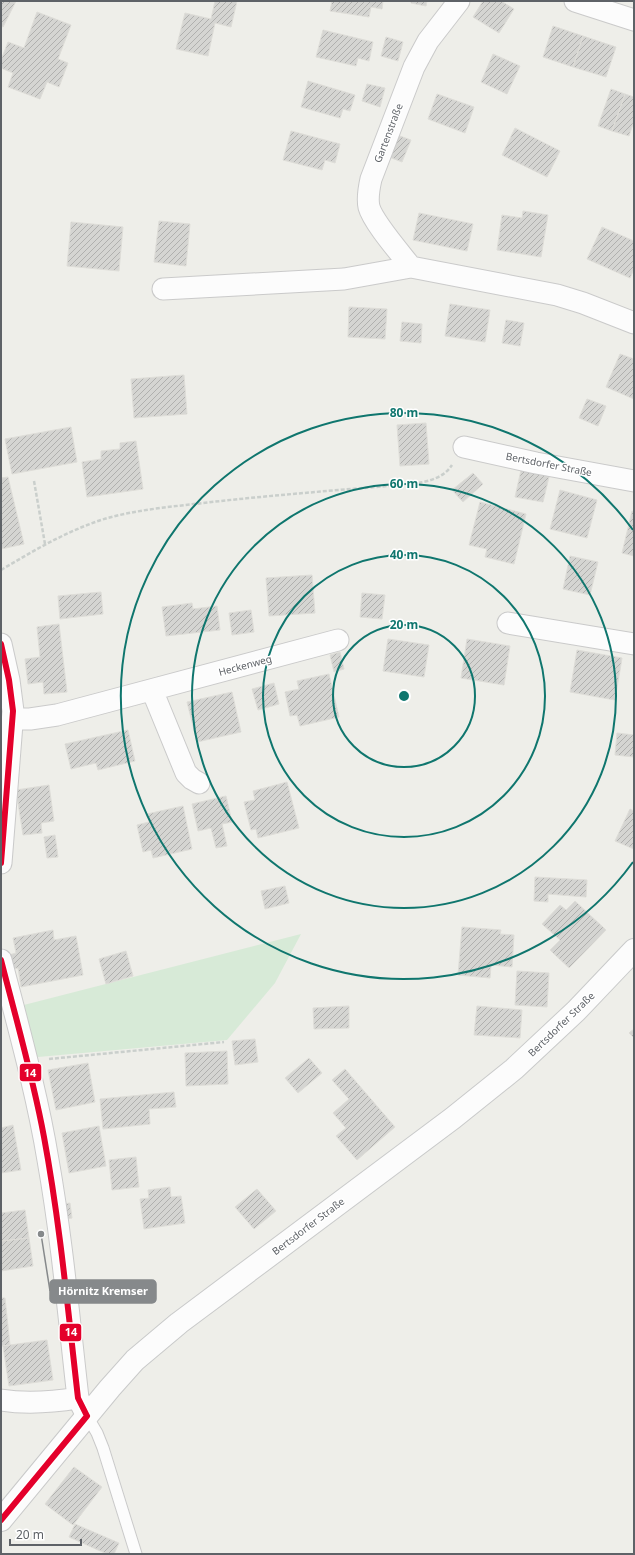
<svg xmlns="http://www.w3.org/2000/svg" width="635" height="1555" font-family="'Noto Sans',sans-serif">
<defs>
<pattern id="building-hatch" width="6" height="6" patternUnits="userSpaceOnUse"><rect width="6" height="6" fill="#d5d5d2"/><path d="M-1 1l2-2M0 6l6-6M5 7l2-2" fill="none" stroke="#b0b0ae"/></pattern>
</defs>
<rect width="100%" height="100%" fill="#eeeee9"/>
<!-- green -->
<path fill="#d7ead7" d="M301,934L275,983L227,1040L27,1058L16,1007Z"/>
<!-- building -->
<path fill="url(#building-hatch)" stroke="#deddd8" d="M1,1H16L3,27L1,26Z
M215,1H237L231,27L215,23L208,56L176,49L185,13L211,19Z
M332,1H383L382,9L371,7L369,17L330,11Z
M411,1H427L426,6L411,3Z
M483,1H501L514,9L499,33L473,17Z
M37,12L71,25L58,59L68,63L59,87L47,82L40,99L8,87L13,73L1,68V60L8,42L24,48Z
M553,26L583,36L573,67L543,57Z
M323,30L373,42L369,61L358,58L356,66L316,57Z
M583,36L616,47L606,77L573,67Z
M386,37L403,42L398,61L381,56Z
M493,54L520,66L507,94L481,82Z
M308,81L355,95L350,111L343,109L340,118L301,107Z
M367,84L385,88L380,107L362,101Z
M611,89L625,94L612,131L598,126Z
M437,94L474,107L465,133L428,119Z
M625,94L634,97V121L629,136L612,131Z
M515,128L560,151L547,177L502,155Z
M291,131L340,144L335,163L325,160L322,170L283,160Z
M397,135L411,140L402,162L389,157Z
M523,211L548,215L541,257L497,250L502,215L522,218Z
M419,213L473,224L467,251L413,240Z
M159,221L190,224L186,266L154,262Z
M71,222L123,227L119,271L67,266Z
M602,227L634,241V269L630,278L587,259Z
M450,304L490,310L485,342L445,336Z
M349,307L387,309L385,339L348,337Z
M506,320L524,323L520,346L502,343Z
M402,322L422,324L421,343L400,341Z
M620,354L634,359V399L606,387Z
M184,375L187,414L134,418L131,379Z
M587,399L606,406L598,426L579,418Z
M426,423L429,464L400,466L397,425Z
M71,427L77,462L12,474L5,439Z
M136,441L143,489L87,497L82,462L101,459V451L120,449V443Z
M521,470L549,477L543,502L515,497Z
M473,473L483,484L463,502L452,490Z
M8,477L24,544L1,549V478Z
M560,490L597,500L587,538L550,529Z
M480,502L526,514L514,564L485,557L487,549L469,545Z
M632,511L634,512V556L622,553Z
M570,556L598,562L590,595L563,589Z
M312,575L315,613L269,616L266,578Z
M101,592L103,614L60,619L58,596Z
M362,593L385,595L382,619L360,617Z
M192,603L193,609L217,606L220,630L166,636L162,607Z
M251,610L254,632L232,635L229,613Z
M59,624L67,692L44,694L43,682L28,684L25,659L40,657L37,627Z
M388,639L429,645L424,677L383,671Z
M467,639L510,646L504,685L461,678Z
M577,650L622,658L615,700L570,692Z
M340,652L344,669L334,672L330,655Z
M329,674L339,717L300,726L297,715L290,716L285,692L299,689L297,681Z
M274,683L279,704L258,710L252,689Z
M232,692L241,732L197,742L187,702Z
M128,730L135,761L98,770L96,763L71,769L65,744Z
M617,733L634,735V757L615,755Z
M287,782L299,828L258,838L256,829L251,830L244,802L255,800L253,791Z
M49,785L54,821L41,823L42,833L23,835L16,790Z
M226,796L232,822L222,824L227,846L216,848L211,828L198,831L192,804Z
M183,806L192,849L153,858L151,850L143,852L137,825L149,822L147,814Z
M630,809L634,811V849L615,841Z
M55,835L58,857L47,858L44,837Z
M535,877L587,880L586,897L548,894V902L534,901Z
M285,886L289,903L265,909L261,891Z
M575,901L606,930L569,968L550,950L560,940L542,924L560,905L566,910Z
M462,927L501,930L500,934L514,935L512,967L491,965L490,978L458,975Z
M53,930L54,940L76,936L83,975L21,987L18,968L11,969L9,955L16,953L13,938Z
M126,951L133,976L106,984L99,959Z
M517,971L549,973L547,1007L515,1005Z
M349,1006V1028L314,1029L313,1008Z
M477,1006L522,1010L520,1038L474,1035Z
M634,1029V1038L629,1033Z
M255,1039L258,1062L235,1065L232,1041Z
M227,1051L228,1084L186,1086L185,1053Z
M309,1058L322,1073L298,1093L285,1078Z
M88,1063L95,1102L56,1110L48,1070Z
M345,1069L395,1127L357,1160L336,1136L346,1128L333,1113L349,1099L332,1080Z
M174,1092L176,1107L149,1109L150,1124L103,1129L100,1099Z
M13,1125L21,1170L1,1173V1128Z
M99,1126L106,1166L69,1173L62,1133Z
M136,1157L139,1187L112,1190L109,1160Z
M170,1187L171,1197L181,1196L185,1223L144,1229L140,1199L149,1198L148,1190Z
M257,1189L276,1211L254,1229L235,1207Z
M70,1203L72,1218L66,1219L64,1204Z
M25,1210L29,1238L1,1241V1213Z
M29,1238L33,1266L1,1271V1241Z
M1,1298H5L10,1345L1,1346Z
M47,1340L53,1380L9,1386L3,1346Z
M74,1467L102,1487L73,1525L45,1504Z
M75,1524L119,1543L114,1554H107L69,1537Z"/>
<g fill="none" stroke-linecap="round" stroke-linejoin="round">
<defs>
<path id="service" d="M87,1416L97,1433L103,1448L136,1554"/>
<path id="minor" d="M575,1L634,20
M411,267C401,254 373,222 369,207C367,198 369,188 371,179L414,67L428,41L459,1
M163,289L344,279L411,267L557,295L583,303L634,323
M464,447L536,463L634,481
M508,623L634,644
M1,644L9,680L13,711L1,863
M152,690L186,773L192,779L199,783
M13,719H30L57,715L338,640
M1,960C18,1026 37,1093 48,1160C62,1239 69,1319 78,1398L87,1416
M1,1400C26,1404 53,1402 78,1398"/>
<path id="secondary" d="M1,1520L110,1388L135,1360L179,1323L453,1118L514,1069L576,1011L634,950"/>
</defs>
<!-- service casing -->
<use href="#service" stroke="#cacaca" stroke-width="13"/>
<!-- minor casing -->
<use href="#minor" stroke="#cacaca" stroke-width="23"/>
<!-- secondary casing -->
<use href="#secondary" stroke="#c9caca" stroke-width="24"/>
<!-- path -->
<path stroke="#cacfcc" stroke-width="2.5" stroke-dasharray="4 2" stroke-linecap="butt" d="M34,481L45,544
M1,570C33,551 65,532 101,520C133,510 169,507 203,503C272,495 341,490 411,484C426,482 443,479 452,465
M49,1059L224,1042"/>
<!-- service -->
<use href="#service" stroke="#fcfcfc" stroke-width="11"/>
<!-- minor -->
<use href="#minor" stroke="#fcfcfc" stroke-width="21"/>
<!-- secondary -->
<use href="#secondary" stroke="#fcfcfc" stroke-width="22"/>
<defs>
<path id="bus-1" d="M1,644L9,680L13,711L1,863
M1,960C16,1019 33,1077 44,1137C60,1223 68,1311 78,1398L87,1416
M1,1520L87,1416"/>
</defs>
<!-- bus-1 casing -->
<use href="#bus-1" stroke="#fff" stroke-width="9"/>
<!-- bus-1 -->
<use href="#bus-1" stroke="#e4002b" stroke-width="6"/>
</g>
<!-- distance rings -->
<g fill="none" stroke="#0f766e" stroke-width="2">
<circle cx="404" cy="696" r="71"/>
<circle cx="404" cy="696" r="141"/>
<circle cx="404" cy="696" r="212"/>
<path d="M633 862A283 283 0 1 1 633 530"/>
</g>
<g text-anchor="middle" stroke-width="3" stroke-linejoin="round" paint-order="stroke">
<!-- street labels -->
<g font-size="10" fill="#5e6267" stroke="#fff">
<text transform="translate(388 133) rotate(-69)" y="4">Gartenstraße</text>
<text transform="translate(549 464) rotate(11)" y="4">Bertsdorfer Straße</text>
<text transform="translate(245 665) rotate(-15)" y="4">Heckenweg</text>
<text transform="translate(561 1024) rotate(-44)" y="4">Bertsdorfer Straße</text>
<text transform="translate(308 1226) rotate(-37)" y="4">Bertsdorfer Straße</text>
</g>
</g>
<circle cx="404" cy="696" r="6" fill="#0f766e" stroke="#fff" stroke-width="2"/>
<g font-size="12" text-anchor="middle" font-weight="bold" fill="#0f766e" stroke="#fff" stroke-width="3" stroke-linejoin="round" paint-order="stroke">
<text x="404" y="417">80 m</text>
<text x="404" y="488">60 m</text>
<text x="404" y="559">40 m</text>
<text x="404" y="629">20 m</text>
</g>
<!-- callouts -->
<path fill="none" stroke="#86898b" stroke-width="1.5" d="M41 1234L50 1291"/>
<circle fill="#86898b" stroke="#fff" stroke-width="1.5" cx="41" cy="1234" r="4"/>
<rect fill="#86898b" stroke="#86898b" stroke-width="1.5" x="50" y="1280" width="106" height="23" rx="4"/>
<g font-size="11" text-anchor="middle" font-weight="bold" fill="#fff">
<text x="103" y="1295">Hörnitz Kremser</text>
</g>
<g stroke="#fff" stroke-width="1.5">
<rect x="19" y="1063" width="23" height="19" rx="4" fill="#e4002b"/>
<rect x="59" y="1323" width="23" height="19" rx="4" fill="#e4002b"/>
</g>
<g font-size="11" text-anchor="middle" font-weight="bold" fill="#fff">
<text x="30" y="1077">14</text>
<text x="71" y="1336">14</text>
</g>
<!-- border -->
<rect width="635" height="1555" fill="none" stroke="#5e6267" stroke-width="4"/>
<!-- scale -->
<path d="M10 1539v6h71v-6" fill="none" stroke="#5e6267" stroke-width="2"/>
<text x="16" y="1539" font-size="12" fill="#5e6267" stroke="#ffffff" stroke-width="3" paint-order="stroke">20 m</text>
</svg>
